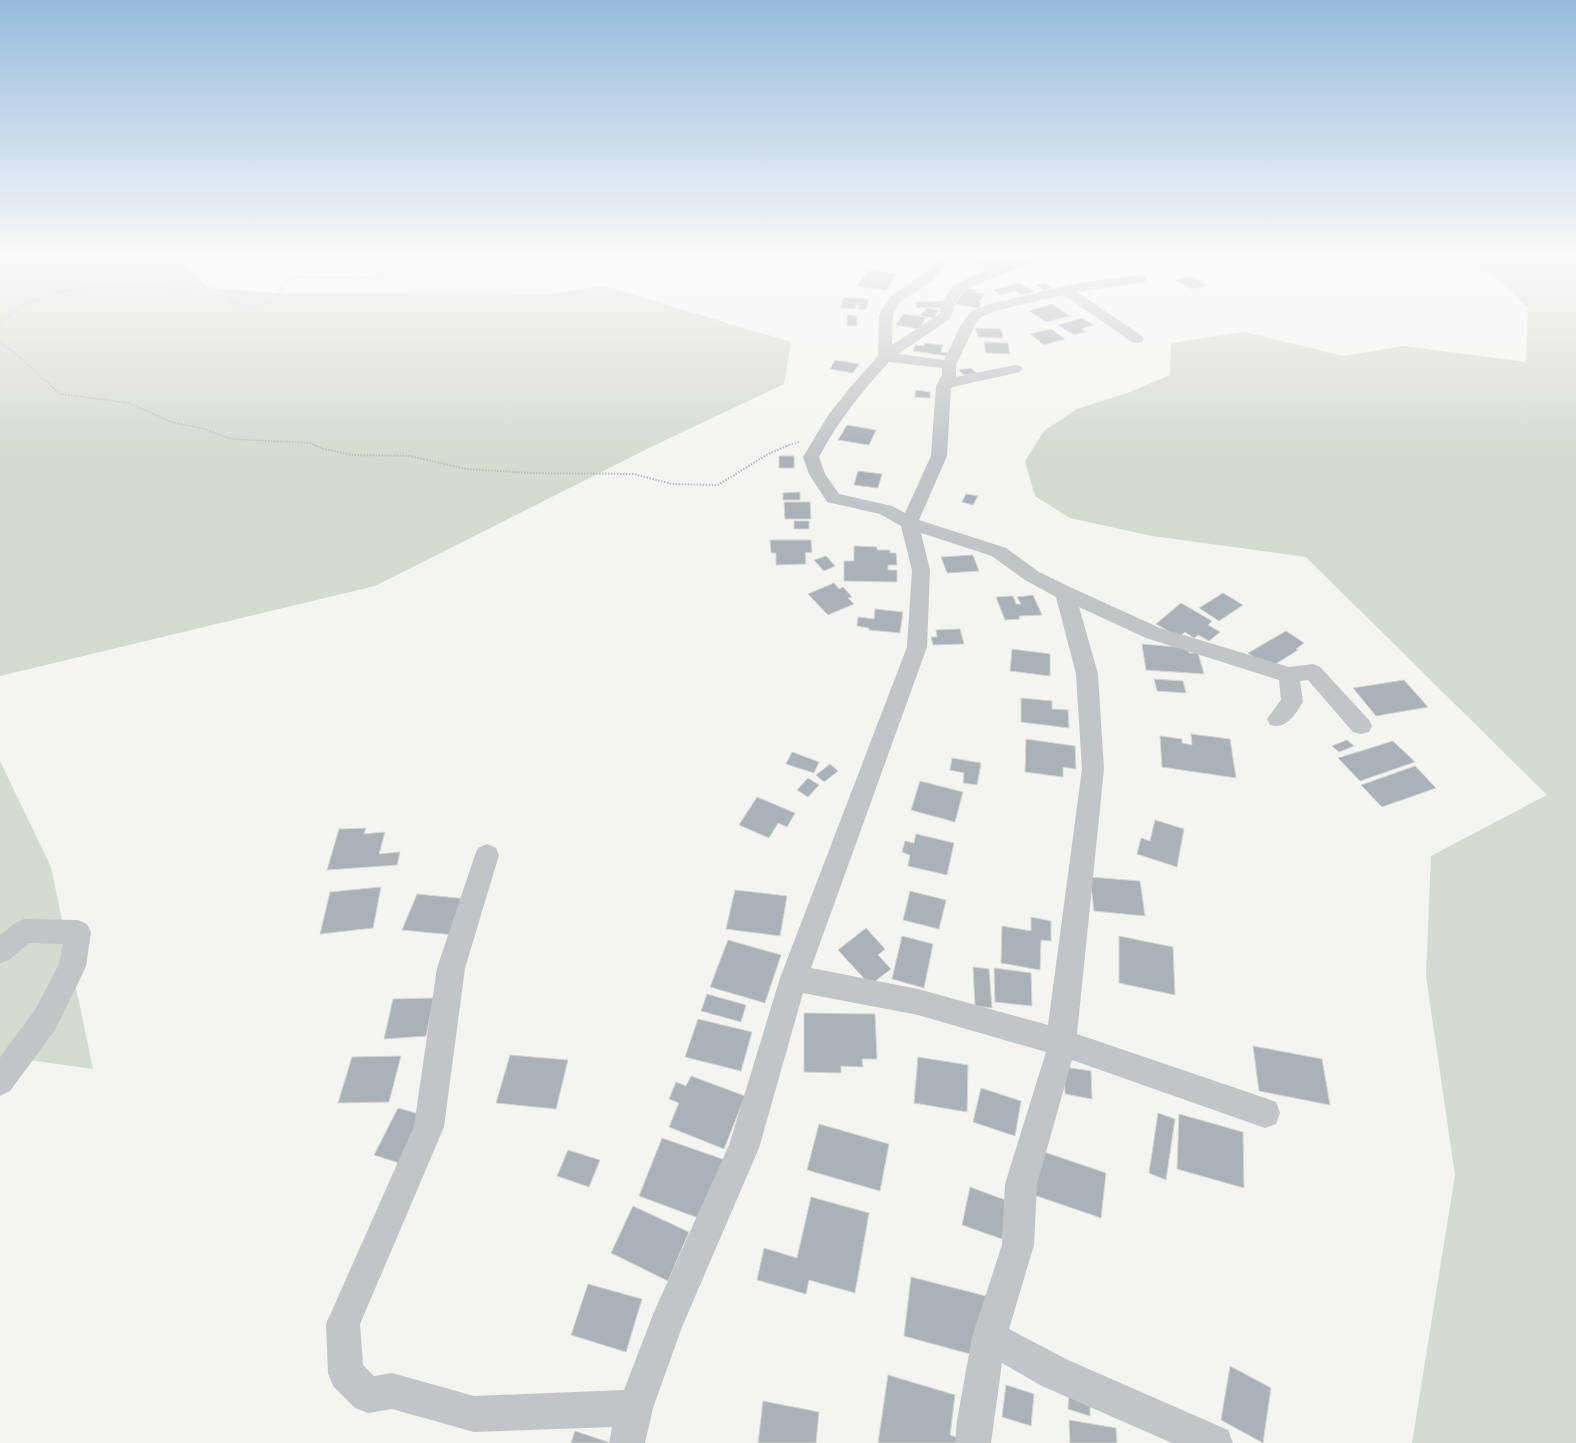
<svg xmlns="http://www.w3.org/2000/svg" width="1576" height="1443" font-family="Figtree,sans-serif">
<rect width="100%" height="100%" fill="#f4f4f0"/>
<!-- green -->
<path fill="#d4dbd1" d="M0,257H177L209,288L276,293L548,294L604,286L791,342L784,384L651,447L375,586L0,676Z
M1462,257H1576V1443H1412L1455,1175L1426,976L1431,856L1547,795L1306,557L1152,536L1070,518L1035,496L1025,461L1044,431L1077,409L1130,392L1170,375L1171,343L1244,332L1343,356L1403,346L1526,362L1528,308L1498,279Z
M0,761L51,867L93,1069L0,1056Z"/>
<!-- building -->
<path fill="#aab1b7" stroke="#d5d5d3" d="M988,257H994L1007,261L996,268H993L989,270L981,268L985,265L976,262Z
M867,271H879L896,274L886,290L857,286Z
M1191,276L1207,285L1191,289L1175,280Z
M1019,283L1034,292L1022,295L1015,291L1001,295L993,290Z
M1044,283L1052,287L1045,290L1037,285Z
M967,288L977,290L975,292L985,294L979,303H982L978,308L955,304Z
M844,297L869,299L866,310L858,309L860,305H856L855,309L840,308Z
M945,301L947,307L917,308L915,302Z
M1052,304L1070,316L1046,322L1029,311Z
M927,308L939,310L933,318L920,316Z
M903,314L926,317L919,329L896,325Z
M847,315L857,316V326H847Z
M1082,318L1094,325L1081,329L1086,332L1074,335L1058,325Z
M976,328L1001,329L1003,338L978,337Z
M1051,329L1065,339L1044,345L1030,334Z
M984,342L1008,343L1010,354L986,353Z
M925,343L943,345L941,352L949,353L948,356L913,351L915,345L924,346Z
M835,360L859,364L853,373L830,369Z
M971,368L976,373L964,375L959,370Z
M916,390L930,392V398L915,397Z
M847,425L876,430L869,445L838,440Z
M779,456H794V468H779Z
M858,471L882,474L878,488L854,485Z
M800,492V500H783V493Z
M966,494L978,496L973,505L962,502Z
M784,502H810L811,519H785Z
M794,521H809V529H794Z
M770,540H811L812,552L805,553L806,564L776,565V553H771Z
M854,546L877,547V550H890V553H896L897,565H888V570H897V582L844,581V561H854Z
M973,555L979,571L947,573L941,557Z
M826,556L835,566L824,571L814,560Z
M834,583L839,589L843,587L852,597L848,598L854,604L828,615L808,594Z
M1223,593L1243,605L1219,621L1199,608Z
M1033,595L1042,615L1019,616L1020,619L1005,620L996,597L1013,596L1016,604H1021L1017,597Z
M1181,603L1212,621L1208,625L1220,632L1209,641L1198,635L1194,638L1185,632L1179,637L1156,624Z
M875,609L903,612L900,633L869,630V628L857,626L858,617L874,619Z
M960,629L964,644L933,645L931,637H937L936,630Z
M1286,631L1304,643L1296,649L1298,650L1269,668L1248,653Z
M1142,644L1188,648L1189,653H1198L1204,674L1146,670Z
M1012,649L1050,654V676L1010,671Z
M1154,679L1183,681L1186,693L1157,691Z
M1404,680L1428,707L1376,716L1353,688Z
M1021,698L1052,701V709L1068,710L1069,728L1021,722Z
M1191,734L1230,739L1236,778L1162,767L1160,736L1182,739V743L1192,745Z
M1026,739L1075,746L1076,769L1063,767V777L1025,772Z
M1347,740L1354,746L1339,752L1332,746Z
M1393,741L1415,762L1360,781L1338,758Z
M792,752L819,762L814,773L786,764Z
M952,758L981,763L977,785L963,783L964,773L950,770Z
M830,764L838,771L824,782L816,775Z
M1415,766L1436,788L1382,807L1361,785Z
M808,778L819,785L808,797L797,790Z
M920,781L963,792L955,822L911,810Z
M757,797L795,813L787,827L778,823L769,838L739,825Z
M1155,820L1184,829L1177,867L1137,854L1141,838L1150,841Z
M366,828L364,834L385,832L379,854L400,852L397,865L327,870L339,829Z
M916,834L954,843L947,875L908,866L910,855L902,852L905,841L914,843Z
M1090,877L1140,881L1145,916L1094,911Z
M381,887L373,928L320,934L330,892Z
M735,890L787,896L780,936L726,929Z
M910,891L946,900L939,929L903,920Z
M417,894L468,899L454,935L402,930Z
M1031,917L1051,921V941L1041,940L1040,970L1001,963L1002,926L1031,931Z
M866,928L885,949L878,955L891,969L870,985L838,950Z
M902,936L933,944L924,988L892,979Z
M1119,936L1173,947L1175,995L1119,983Z
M728,940L781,955L765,1003L710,987Z
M973,967L989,969L992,1008L975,1006Z
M994,968L1031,973L1032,1006L995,1002Z
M707,994L746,1005L741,1022L701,1011Z
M434,998L426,1036L384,1039L393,999Z
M804,1013L875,1014L877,1059H862L863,1067L841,1066V1073L804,1072Z
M698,1019L752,1032L741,1071L685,1057Z
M1253,1046L1322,1059L1330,1105L1259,1091Z
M510,1055L568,1060L556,1109L496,1103Z
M401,1056L389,1102L338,1103L352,1057Z
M918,1057L968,1065L967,1112L914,1103Z
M1064,1067L1091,1071L1092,1099L1065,1094Z
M691,1076L745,1096L724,1149L669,1127L679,1103L669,1099L676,1082L686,1086Z
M981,1088L1021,1101L1015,1136L973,1122Z
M398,1108L426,1116L402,1164L374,1155Z
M1158,1113L1175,1119L1166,1180L1149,1173Z
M1179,1114L1243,1132L1244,1188L1177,1169Z
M819,1124L889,1144L880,1191L807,1170Z
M662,1138L725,1160L704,1220L639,1196Z
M568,1150L600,1160L589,1187L557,1176Z
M1041,1151L1106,1173L1101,1218L1034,1195Z
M970,1187L1008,1201L1002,1239L962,1225Z
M811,1197L869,1213L855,1293L809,1280L806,1294L757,1280L764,1248L797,1258Z
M633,1206L689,1232L668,1281L611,1253Z
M911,1277L986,1296L981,1357L904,1336Z
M588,1284L642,1299L626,1352L571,1335Z
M1230,1366L1271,1388L1263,1443L1221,1420Z
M888,1375L955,1395L950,1435L967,1441V1443H878Z
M1006,1385L1034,1394L1031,1426L1002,1417Z
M1069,1392L1090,1398V1416L1068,1409Z
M763,1401L819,1412L816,1443H758Z
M1069,1420L1116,1428L1117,1443H1070Z
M575,1431L611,1443H571Z"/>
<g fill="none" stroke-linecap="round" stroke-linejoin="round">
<!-- path-far1 -->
<path stroke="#bbbdbf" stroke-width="1.5" stroke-dasharray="1.5 1.5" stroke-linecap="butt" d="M0,325L2,321L22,306L59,292L102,286L151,287L183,290L212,286L226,292L231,299L246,308L260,306L277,296L284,282L298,277L377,278L392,274L400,257
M0,343L15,353L60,394L129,403L172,422L205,429L231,439L310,443L316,446
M786,446L799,442"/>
<!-- path -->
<path stroke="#bbbdbf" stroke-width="2" stroke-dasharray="1.5 1.5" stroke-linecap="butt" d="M314,445L324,449L353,455L410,456L466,469L530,473L634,474L672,484L718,485L768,454L789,445"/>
<!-- minor -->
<path fill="#c1c5c8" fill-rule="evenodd" d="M942,257H955L932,281L900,302L893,315L892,345L939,314L945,297L954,285L975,275L1024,257H1041L1039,260L985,281L964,291L958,298L950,319L898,354L944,360L961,325L971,311L989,304L1084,282L1140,275L1145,276L1146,279L1145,282L1077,292L1142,336L1144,339L1142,342L1137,343L1132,342L1064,295L998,310L981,317L975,325L956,365V377L1015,365L1020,366L1022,369L1020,372L957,386L951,388L947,456L919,520L1006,548L1039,572L1072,588L1160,628L1289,667L1313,664L1320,667L1369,720L1372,726L1369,732L1361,734L1353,732L1308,680L1300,681L1303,702C1295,715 1286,730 1270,725L1267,719L1281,700L1279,680L1146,638L1079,607L1098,674L1104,769L1077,1034L1265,1098L1276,1102L1280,1113L1276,1124L1265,1128L1072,1060L1037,1184L1034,1245L1009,1329L1068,1360L1228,1430L1233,1443H1172L1042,1386L1002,1363L991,1443H955L957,1421L972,1337L1002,1245L1005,1184L1046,1052L918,1015L803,993L759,1148L682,1327L653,1408L645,1443H609L612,1427L474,1432L392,1409L368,1413L355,1408L333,1386L328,1373L326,1324L414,1126L437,968L475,855L478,848L487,844L496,848L499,855L465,968L444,1127L360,1324L363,1365L374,1376L392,1373L474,1396L624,1390L654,1312L729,1145L780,978L907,647L912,570L901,526L880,514L827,502L809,474L803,457L829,414L849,389L878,356L879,315L890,297L922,275ZM889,362L942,368V375L936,386L931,456L905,513L892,506L839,494L825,474L819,457C838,421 862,391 889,362ZM921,533L992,556L1025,580L1056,597L1076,674L1082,769L1048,1025L918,989L811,968L927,647L930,570Z
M24,919L78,920L87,924L91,932L86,966L82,975L55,1030L10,1091L0,1096V1057L35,1010L59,964L63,944L29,943L9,960L0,963V935L15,923Z"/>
</g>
<!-- sky -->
<linearGradient id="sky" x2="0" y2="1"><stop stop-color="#96bbdd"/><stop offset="0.56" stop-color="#fafaf8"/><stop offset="1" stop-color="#fafaf8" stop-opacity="0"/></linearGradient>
<rect width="1576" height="459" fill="url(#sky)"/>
</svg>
